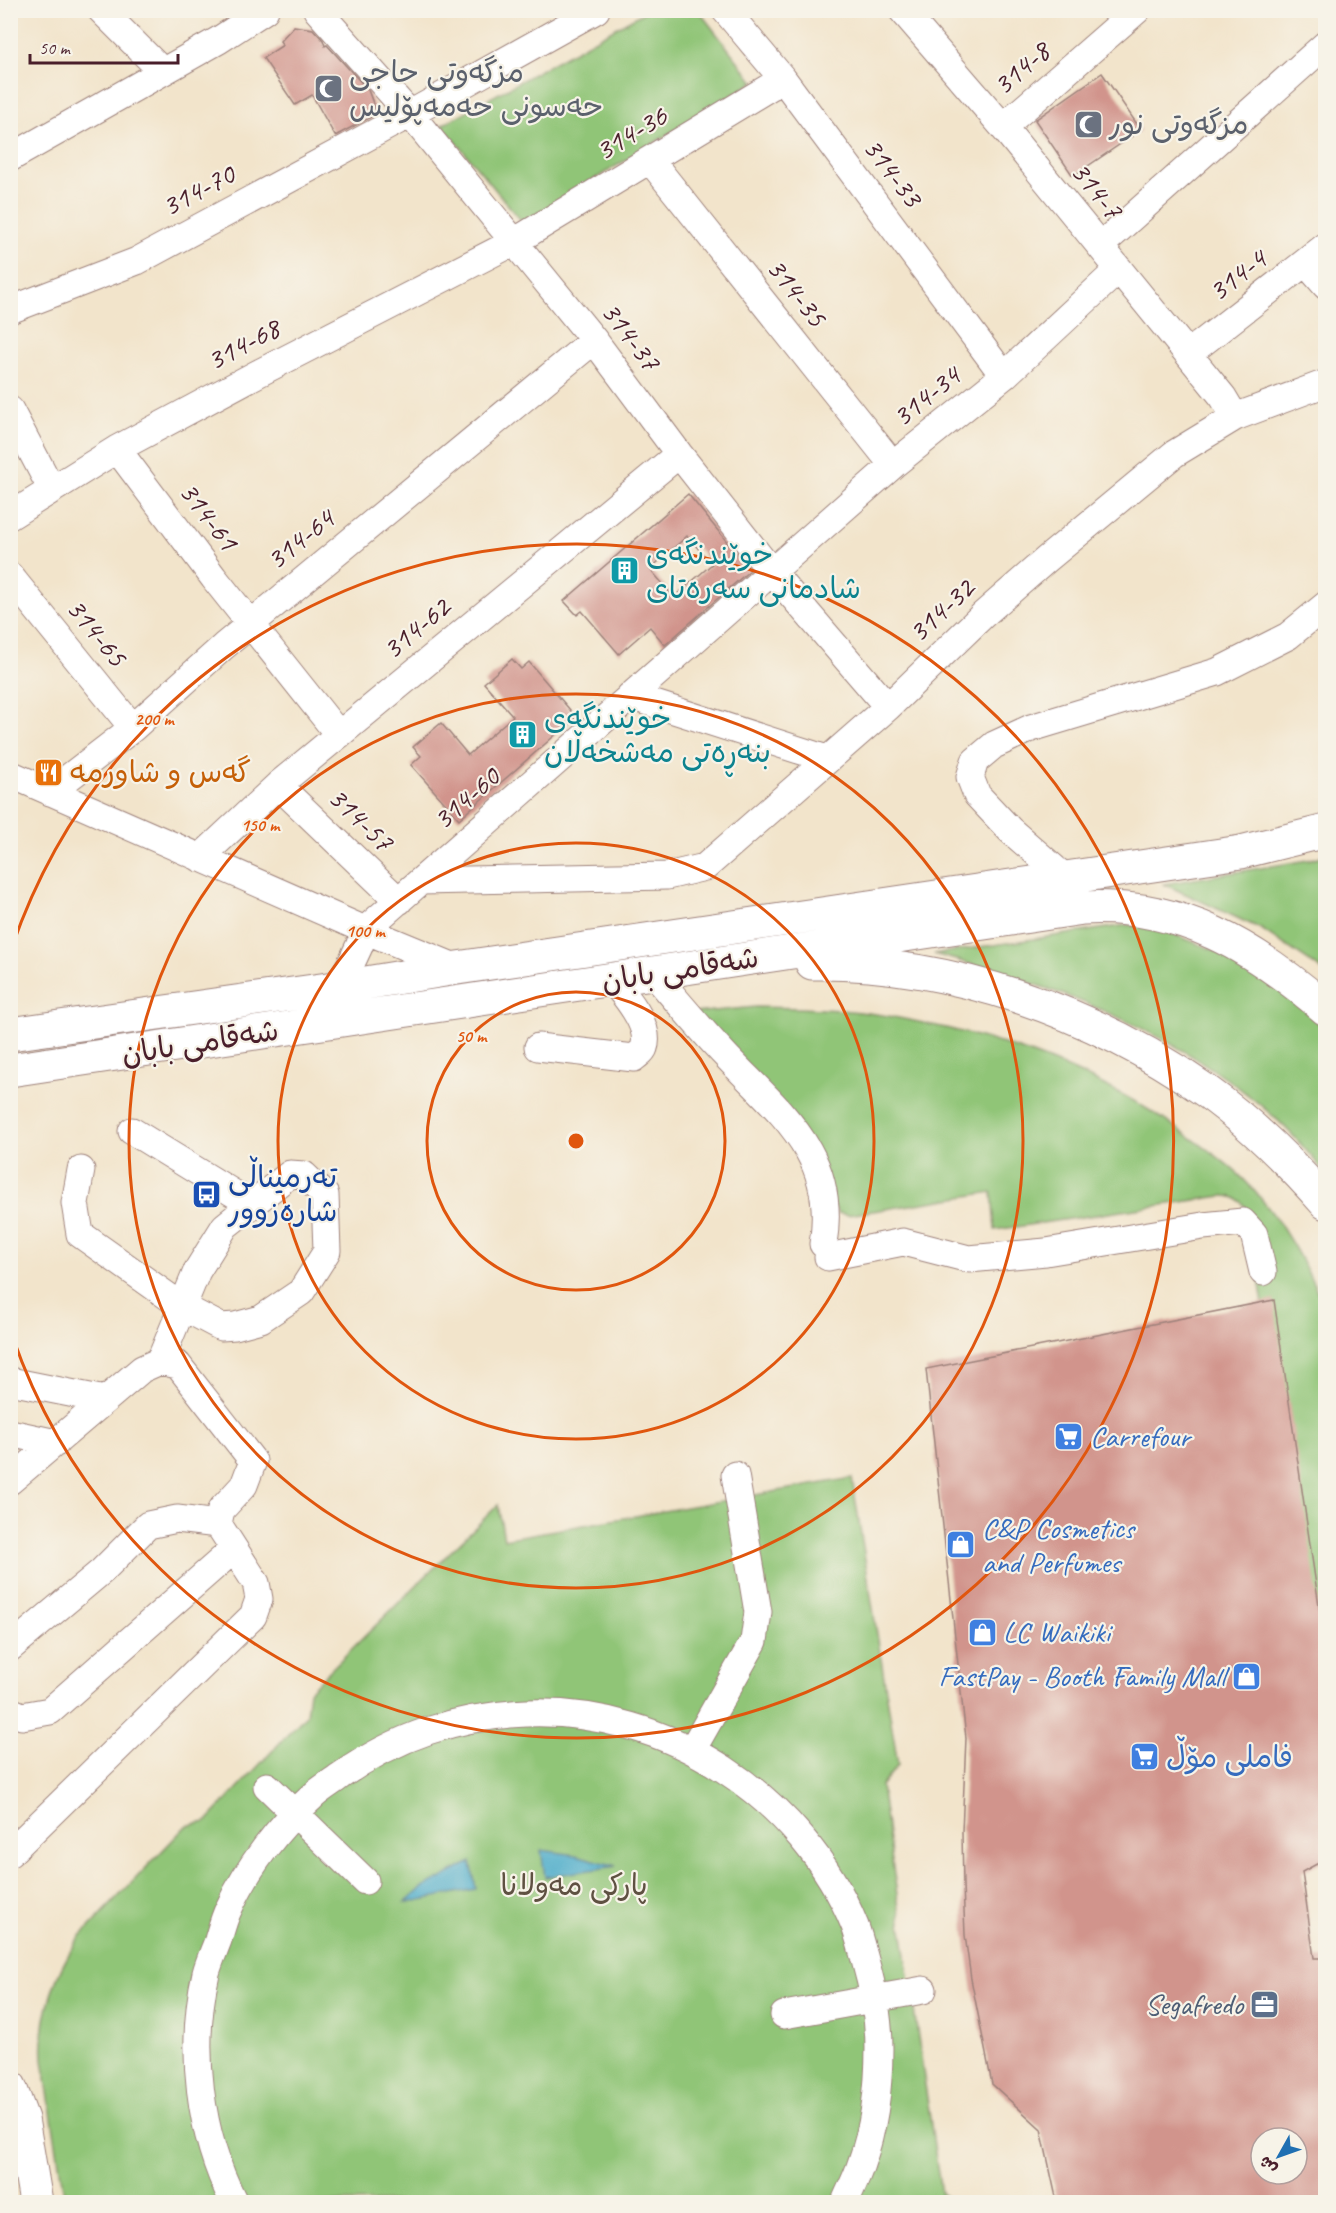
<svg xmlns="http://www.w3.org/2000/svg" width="1336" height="2213" font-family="Caveat,'Playpen Sans Arabic',sans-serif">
<rect width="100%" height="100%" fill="#f7f3e8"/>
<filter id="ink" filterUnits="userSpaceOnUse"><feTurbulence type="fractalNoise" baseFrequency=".0167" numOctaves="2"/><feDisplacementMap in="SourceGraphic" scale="12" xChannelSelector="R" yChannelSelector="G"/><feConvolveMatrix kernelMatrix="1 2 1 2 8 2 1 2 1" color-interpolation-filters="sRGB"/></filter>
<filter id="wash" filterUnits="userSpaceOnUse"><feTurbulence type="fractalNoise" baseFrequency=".008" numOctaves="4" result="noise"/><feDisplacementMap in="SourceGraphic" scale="24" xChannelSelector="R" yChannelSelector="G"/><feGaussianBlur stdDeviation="1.35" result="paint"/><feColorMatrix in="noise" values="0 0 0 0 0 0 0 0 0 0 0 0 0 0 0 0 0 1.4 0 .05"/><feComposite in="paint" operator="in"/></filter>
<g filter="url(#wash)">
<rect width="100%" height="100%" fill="#f2e4cb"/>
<!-- green -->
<path fill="#90c577" stroke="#6d7251" stroke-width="1.5" d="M646,11H699L754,82L523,223L442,125Z
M1325,855V972L1261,929L1164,884L1308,860Z
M1127,925L1155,927L1229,956L1288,994L1325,1029V1173C1309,1153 1292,1133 1273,1116C1179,1031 1055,986 934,954Z
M756,1007C791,1008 826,1008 860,1012C890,1015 920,1022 950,1029C1032,1049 1107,1080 1177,1128C1203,1146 1230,1164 1251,1187C1283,1222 1305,1265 1325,1307V1609L1310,1611L1249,1213C1244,1202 1235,1195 1222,1196L995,1230L992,1192L848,1215L838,1213L824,1190L692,1013Z
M852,1478L898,1765L881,1786L941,2193L954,2202H65L43,2060C40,2016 54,1976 78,1939L186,1826L206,1822L306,1715L309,1691L498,1505L504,1539Z"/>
<!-- water -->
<path fill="#4bacca" stroke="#4a667a" stroke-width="1.5" d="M541,1850L576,1855L616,1866L545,1877Z
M471,1862L476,1889L405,1903L421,1889Z"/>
<g id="blocks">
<!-- building -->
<path fill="#d1948c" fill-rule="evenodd" d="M294,26L313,29L323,40L325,46L327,45L368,90L377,114L335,136L312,95L295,105L263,58L283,45L280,41Z
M1102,73L1141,130L1073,176L1035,120Z
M688,494L750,570L665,645L650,627L619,654L582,611L577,615L564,601ZM687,536L712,564L674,597L650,569Z
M512,659L521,669L529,662L576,717L459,819L411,765L421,756L413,747L441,723L468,755L513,716L484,683Z
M1274,1300L1326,1653V1859L1302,1872L1314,1958H1326V2202H1057L1041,2129L992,2084L971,1979L965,1935L963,1885L962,1832L966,1738L926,1369ZM1261,2138H1297V2174H1261Z"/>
</g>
</g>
<g filter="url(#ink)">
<use href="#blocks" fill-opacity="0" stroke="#9e827b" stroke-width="1.5"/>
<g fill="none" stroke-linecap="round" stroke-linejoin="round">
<defs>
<path id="minor" d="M101,10L162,71
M317,10L410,114L594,340L679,454L771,571L888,707
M725,10L783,79L1004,376
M902,10L1003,127L1223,397L1235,417
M1003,127L1137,10
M10,158L219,40L265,10
M650,160L893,465
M1100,246L1326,44
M1306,263L1326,286
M10,310L137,261L410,114L596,10
M1188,354L1326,246
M10,410L52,490
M117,449L214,578L339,735
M10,516L117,449L257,374L514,242L783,79
M10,576L133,728
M630,696L827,759
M10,774L365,930L457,968
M278,785L399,901
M50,792L133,728L224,646L594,340
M200,858L278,785L679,454
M1064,877L1010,830L977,795L970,777L975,761L994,745L1031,728L1217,672L1288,636L1326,605
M421,881L667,876L705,867L888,707L983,615L1047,559L1174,454L1235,417L1326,383
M365,930L893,465L1004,376L1119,269
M654,974C678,1002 701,1030 727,1057C781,1114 838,1155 823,1244
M335,988C349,970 358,952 365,930
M538,1047L634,1058C637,1055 643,1052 644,1048C652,1026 624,994 611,979
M132,1131L251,1204
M81,1170L75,1203L80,1234L183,1307L221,1327L235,1326L261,1319L301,1292L327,1251L325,1195L304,1175L290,1174L225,1226L197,1271L160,1361
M828,1257L903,1242L969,1259L1046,1252L1203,1226L1243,1222L1254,1234L1263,1272
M10,1381L105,1400
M10,1433L56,1443
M10,1481L142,1369L160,1361L178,1365L253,1461L244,1485L221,1510L218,1524L256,1583L259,1599L253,1616L10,1853
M10,1648L102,1571L148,1525L177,1519L218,1524
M10,1711L22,1716L50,1711L233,1550
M692,1750L754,1641L758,1612L735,1475
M267,1786L365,1881
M784,2015L923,1990
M234,2202C199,2135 189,2047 206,1973C209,1962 214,1951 218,1940C221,1930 224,1918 229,1908C247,1868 279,1826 312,1797C320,1789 331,1783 340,1776C397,1736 457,1716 527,1713C667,1708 802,1796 855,1926C859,1937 862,1949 865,1960C873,1988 879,2018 879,2048C879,2087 874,2128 861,2164C857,2177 850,2190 845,2202"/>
<path id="major" d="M812,963C950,961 1094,1012 1206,1091C1251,1123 1290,1162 1326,1203
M10,1034L335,988L457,968L1241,852L1326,831
M10,1070L1083,908C1181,903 1253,946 1326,1009
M10,2087L22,2119L36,2202"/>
</defs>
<!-- minor casing -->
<use href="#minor" stroke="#9e827b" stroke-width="29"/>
<!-- major casing -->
<use href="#major" stroke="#9e827b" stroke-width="35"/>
<!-- minor -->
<use href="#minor" stroke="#fff" stroke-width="27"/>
<!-- major -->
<use href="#major" stroke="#fff" stroke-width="33"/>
</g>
</g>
<!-- distance rings -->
<g fill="none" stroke="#e0560e" stroke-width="3">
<circle cx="576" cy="1141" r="149"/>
<circle cx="576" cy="1141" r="298"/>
<circle cx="576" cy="1141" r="447"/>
<path d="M12 947A597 597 0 1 1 12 1335"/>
</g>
<!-- icons -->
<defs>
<symbol id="mosque-square" viewBox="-11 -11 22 22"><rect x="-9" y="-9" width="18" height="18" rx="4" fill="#6b7280" stroke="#f7f3e8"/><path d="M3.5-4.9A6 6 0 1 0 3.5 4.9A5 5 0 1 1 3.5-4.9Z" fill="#fff"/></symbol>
<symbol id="building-square" viewBox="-11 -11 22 22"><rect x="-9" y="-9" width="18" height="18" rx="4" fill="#0f9aa8" stroke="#f7f3e8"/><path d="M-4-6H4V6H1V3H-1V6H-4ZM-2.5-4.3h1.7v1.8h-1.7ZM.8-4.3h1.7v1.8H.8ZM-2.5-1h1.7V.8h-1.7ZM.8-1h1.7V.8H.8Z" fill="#fff"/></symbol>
<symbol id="restaurant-square" viewBox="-11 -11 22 22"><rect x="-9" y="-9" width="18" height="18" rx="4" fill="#e8710a" stroke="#f7f3e8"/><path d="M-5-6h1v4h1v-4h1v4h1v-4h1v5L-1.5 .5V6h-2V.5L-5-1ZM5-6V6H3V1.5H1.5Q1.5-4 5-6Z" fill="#fff"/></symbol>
<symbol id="bus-square" viewBox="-11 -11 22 22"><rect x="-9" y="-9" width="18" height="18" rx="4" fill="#1a4fb4" stroke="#f7f3e8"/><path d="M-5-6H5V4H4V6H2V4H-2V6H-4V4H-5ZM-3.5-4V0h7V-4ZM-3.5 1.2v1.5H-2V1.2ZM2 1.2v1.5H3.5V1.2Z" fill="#fff"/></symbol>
<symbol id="supermarket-square" viewBox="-11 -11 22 22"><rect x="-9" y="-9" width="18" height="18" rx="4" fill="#3f7fe0" stroke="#f7f3e8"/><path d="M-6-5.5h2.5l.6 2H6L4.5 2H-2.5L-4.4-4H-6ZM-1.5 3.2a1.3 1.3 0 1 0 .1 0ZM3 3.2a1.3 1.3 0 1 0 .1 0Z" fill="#fff"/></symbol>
<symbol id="shop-square" viewBox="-11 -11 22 22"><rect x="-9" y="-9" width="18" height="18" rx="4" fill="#3f7fe0" stroke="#f7f3e8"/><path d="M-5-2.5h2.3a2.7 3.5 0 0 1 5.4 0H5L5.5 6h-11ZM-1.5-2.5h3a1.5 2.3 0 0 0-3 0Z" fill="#fff"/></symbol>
<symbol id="office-square" viewBox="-11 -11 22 22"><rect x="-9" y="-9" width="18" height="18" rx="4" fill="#5c6f8a" stroke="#f7f3e8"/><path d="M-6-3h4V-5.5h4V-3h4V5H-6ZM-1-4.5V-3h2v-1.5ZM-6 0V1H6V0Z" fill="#fff"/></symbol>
</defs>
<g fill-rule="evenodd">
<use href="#mosque-square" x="312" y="72" width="33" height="33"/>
<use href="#mosque-square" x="1072" y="108" width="33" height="33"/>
<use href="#building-square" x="608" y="554" width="33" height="33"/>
<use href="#building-square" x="506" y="718" width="33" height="33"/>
<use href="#restaurant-square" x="32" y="756" width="33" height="33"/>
<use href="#bus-square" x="190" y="1178" width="33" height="33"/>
<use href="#supermarket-square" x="1052" y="1420" width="33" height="33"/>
<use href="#shop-square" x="944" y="1528" width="33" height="33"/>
<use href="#shop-square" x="966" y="1616" width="33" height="33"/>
<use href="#shop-square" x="1230" y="1660" width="33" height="33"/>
<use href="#supermarket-square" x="1128" y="1740" width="33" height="33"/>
<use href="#office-square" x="1248" y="1988" width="33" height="33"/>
</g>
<g text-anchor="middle" stroke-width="4.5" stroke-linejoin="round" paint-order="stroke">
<!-- street labels -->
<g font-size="30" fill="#4a1f2b" stroke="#f7f3e8">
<text transform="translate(1021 68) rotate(-41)" y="10">314-8</text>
<text transform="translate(631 133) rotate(-31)" y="10">314-36</text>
<text transform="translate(893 172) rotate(53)" y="10">314-33</text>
<text transform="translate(198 190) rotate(-28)" y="10">314-70</text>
<text transform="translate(1097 190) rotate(51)" y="10">314-7</text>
<text transform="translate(1237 275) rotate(-38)" y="10">314-4</text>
<text transform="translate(797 292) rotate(52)" y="10">314-35</text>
<text transform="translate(631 336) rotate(53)" y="10">314-37</text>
<text transform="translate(243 344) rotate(-28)" y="10">314-68</text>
<text transform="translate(926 396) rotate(-39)" y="10">314-34</text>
<text transform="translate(209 516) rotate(53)" y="10">314-61</text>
<text transform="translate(300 539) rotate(-39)" y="10">314-64</text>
<text transform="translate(941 610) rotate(-43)" y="10">314-32</text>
<text transform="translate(416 628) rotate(-40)" y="10">314-62</text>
<text transform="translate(97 632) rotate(51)" y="10">314-65</text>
<text transform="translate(466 798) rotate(-41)" y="10">314-60</text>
<text transform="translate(361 819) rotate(44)" y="10">314-57</text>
<text transform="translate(680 969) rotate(-9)" y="10">شەقامی بابان</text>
<text transform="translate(200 1042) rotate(-9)" y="10">شەقامی بابان</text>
</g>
<!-- worship labels -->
<g font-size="30" fill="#5b616d" stroke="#f7f3e8" text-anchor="start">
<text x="349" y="82">مزگەوتی حاجی<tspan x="349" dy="34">حەسونی حەمەپۆلیس</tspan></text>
<text x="1109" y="134">مزگەوتی نور</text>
</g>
<!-- culture labels -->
<g font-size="30" fill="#0d838f" stroke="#f7f3e8" text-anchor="start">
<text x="646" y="564">خوێندنگەی<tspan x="646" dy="34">شادمانی سەرەتای</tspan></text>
<text x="544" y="728">خوێندنگەی<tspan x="544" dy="34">بنەڕەتی مەشخەڵان</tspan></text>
</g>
<!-- food labels -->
<g font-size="30" fill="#c56008" stroke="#f7f3e8" text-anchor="start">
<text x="70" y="782">گەس و شاورمە</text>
</g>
<!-- transit labels -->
<g font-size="30" fill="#164399" stroke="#f7f3e8" text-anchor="start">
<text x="228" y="1187">تەرمیناڵی<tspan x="228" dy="34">شارەزوور</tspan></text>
</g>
<!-- shop labels -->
<g font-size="30" fill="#366cbe" stroke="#f7f3e8" text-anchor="start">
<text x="1090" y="1446">Carrefour</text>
<text x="982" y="1538">C&amp;P Cosmetics<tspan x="982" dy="34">and Perfumes</tspan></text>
<text x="1003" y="1642">LC Waikiki</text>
<text x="1225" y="1686" text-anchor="end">FastPay - Booth Family Mall</text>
<text x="1166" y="1767">فاملی مۆڵ</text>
</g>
<!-- park labels -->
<g font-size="30" fill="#5f5142" stroke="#f7f3e8">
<text x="574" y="1895">پارکی مەولانا</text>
</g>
<!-- service labels -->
<g font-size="30" fill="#4e5e75" stroke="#f7f3e8" text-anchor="end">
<text x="1243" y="2014">Segafredo</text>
</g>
</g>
<circle cx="576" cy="1141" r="9" fill="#e0560e" stroke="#f7f3e8" stroke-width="3"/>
<g font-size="18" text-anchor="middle" font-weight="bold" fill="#e0560e" stroke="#f7f3e8" stroke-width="4.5" stroke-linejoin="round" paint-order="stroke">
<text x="154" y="725">200 m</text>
<text x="260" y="831">150 m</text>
<text x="365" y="937">100 m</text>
<text x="471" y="1042">50 m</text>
</g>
<!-- margin -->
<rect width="1336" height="2213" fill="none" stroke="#f7f3e8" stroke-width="36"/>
<!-- north arrow -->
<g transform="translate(1279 2156) rotate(230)"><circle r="28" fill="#f7f3e8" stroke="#b29e9c" stroke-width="1.5"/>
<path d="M0-4.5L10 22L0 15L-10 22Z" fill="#1f6fb2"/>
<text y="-9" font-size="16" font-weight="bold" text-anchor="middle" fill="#4a1f2b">ش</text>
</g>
<!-- scale -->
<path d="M30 54v9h148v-9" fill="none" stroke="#4a1f2b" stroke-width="3"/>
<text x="39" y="54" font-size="18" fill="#4a1f2b" stroke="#f7f3e8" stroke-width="4.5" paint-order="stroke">50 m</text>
</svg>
